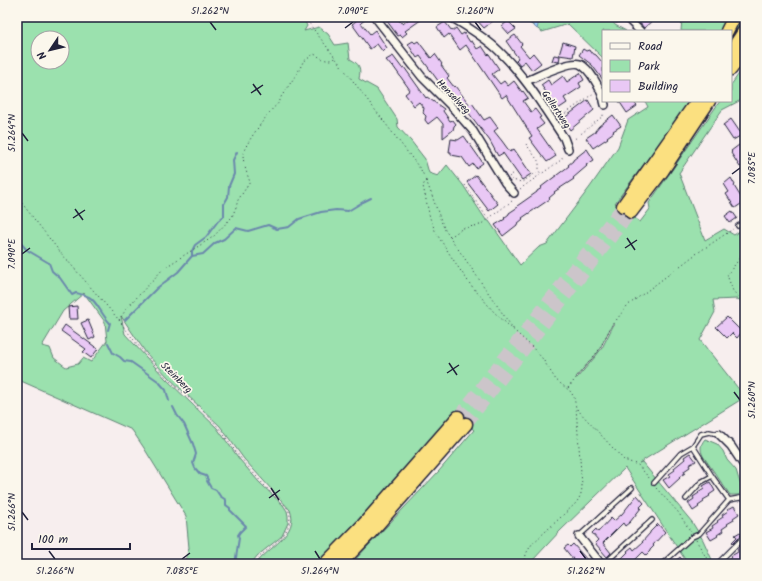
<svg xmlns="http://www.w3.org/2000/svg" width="762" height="581" font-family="Kalam,sans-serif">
<rect width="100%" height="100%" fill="#f7eeee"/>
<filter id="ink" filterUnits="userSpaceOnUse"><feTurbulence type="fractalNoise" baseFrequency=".025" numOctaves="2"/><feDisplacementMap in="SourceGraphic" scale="8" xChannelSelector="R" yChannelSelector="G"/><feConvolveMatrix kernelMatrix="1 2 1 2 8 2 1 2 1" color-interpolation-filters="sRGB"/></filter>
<g filter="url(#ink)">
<!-- green -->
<path fill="#9be1ae" stroke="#5e8274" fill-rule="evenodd" d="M17,17H303L307,26L304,31L319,27L328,34L335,45L348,43L350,59C360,64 361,68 359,79L377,89L397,119L398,127L411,141L425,159L429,173L438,176L447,165L463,185L486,220L489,221L520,265L539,247L547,244L590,187L618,147L628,120L648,107L645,101H688L681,114L615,203L640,222L650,209L649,203L720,101H731V85L745,65V96L743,99L722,110L679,173L705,240L724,229L734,235L745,227V302L737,299L713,300L715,312L700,340L745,397L639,463L642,462L692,522L703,540L714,564H688L625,468L560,531L533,560L532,564H351L439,471L474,430L456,414L317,564H256C267,548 300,534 290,510L244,459L220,426L168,377L146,353L121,316L125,334L166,379L217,428L240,460L259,482L283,505L287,511L288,516V523L282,536L257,556L251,564H184L189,548L186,516L144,448L132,430L21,381L17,386ZM38,38H62V62H38ZM84,293L105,322L107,341L91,362L83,358L78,364L66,367L54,358L50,348L42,346L63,311ZM613,323L614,324L602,348L595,357L577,378L576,377L598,352Z
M521,17H609L615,25L626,31H603V58L568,24L542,32Z
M680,17H731L724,31H681L682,19Z
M738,17H745V21L731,42V31Z
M705,439L717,444L723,451L727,460L736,470L742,489V492L738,495H730L703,456C700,449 700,445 705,439Z"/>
<!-- water -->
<path fill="#9bccf8" stroke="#6b88ac" d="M525,17H540L537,29Z"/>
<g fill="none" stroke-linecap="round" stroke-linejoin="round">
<!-- stream -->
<path stroke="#6b88ac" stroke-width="2" d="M17,239L27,250L49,263L52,271L60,278L72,295L76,293C80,294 86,295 89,297C97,301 102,316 110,323L108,330
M192,256V251L195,245L206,237L218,221L224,216V204L228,197L229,186L234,174L233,160L237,152
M125,320L157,288L178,272L192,256L203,254L215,243L224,239L236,228L248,231L268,225L277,229L289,227L299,219L321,212L336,210L348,211L363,202L371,198
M108,343L113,353L120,357L124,361L131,362L158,381L166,390L169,401
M173,407L177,415L184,424L193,444L196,454L193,463L195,468L200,474L206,476L208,480L207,481L211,488L216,490L220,496L226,500V505L230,508V510L246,526L240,532L238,535L239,538L235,564"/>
</g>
<!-- building -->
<path fill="#e9c8f5" stroke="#22223b" d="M353,17H368L361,23L370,34L375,30L387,48L383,52L377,44L370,49L352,24L356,21Z
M384,17H395L403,24L411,17H425L405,31L407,33L402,37L400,35L398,36Z
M474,17H491L493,21L484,28Z
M613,17H621L622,20L616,23Z
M646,17H650L653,20L644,28L639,22Z
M508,21L516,29L509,34L502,26Z
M445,22L452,31L456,28L461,35L464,33L470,42L472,41L477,49L482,46L488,55L489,54L499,69L492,74L500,84L504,81L508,86L514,81L522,92L523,91L528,98L523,101L531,112L535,109L541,117L539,118L544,124L537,129L556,156L547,162L529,138L532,136L506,95L502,98L466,45L460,50L449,34L444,38L437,27Z
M515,35L522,44L520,46L529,57L533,53L541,63L532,70L525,61L520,65L516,60L518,58L506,41Z
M413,41L415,43L418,41L431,58L435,54L442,64L441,65L449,76L447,78L454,87L455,86L470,105L472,103L484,120L490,117L498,128L494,131L502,141L510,152L514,149L531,174L522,180L503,153L498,156L490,141L459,100L457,101L446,87L444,89L420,56L417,58L408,44Z
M563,42L575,46L573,57L559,55Z
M583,49L586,51L589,50L590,52L596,55L603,63V80L592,65L579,55Z
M554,55L560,56L559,62L552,61Z
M393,56L402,68L404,67L426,98L427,97L444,109L443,111L450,121L453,120L456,124L454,126L453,130L443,138V124L437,117L428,124L425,120L426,116L423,113L424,108L419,102L414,106L405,94L410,90L393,66L392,67L386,60Z
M580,73L584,80L579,83L581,87L564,98L567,103L558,109L541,85L548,80L551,85L563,76L567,82Z
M588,100L594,110L570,130L563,119Z
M619,101H633L637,106L627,113Z
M613,115L621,126L613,131L614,132L607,137L608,138L593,148L586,138L595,132V131L599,126Z
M731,119L742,135L733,140L723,125Z
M464,136L483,163L476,168L473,164L469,167L462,157L451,155V152H449L451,139L458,140Z
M739,145L745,155V163L740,167L731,153L732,152L731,151Z
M587,149L594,160L586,165L587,166L573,178L574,179L554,192L555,193L549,198L550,199L522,218L523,219L517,224V225L503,236L495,225L505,219L504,218L509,214V213L518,207L517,206L537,192V191L542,188L541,187L569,166L568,165L573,161V160Z
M476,175L498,204L489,211L467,182Z
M731,178L735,185L734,186L744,202L735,208L726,194L729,192L724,184Z
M732,211L737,218L730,223L725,216Z
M77,306L78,319H69L68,307Z
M727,317L742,332L737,338L732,333L727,338L716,327Z
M88,320L95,337L89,340L81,323Z
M65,325L98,349L91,358L83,352L86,349L61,331Z
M690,453L696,461L689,465L690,467L684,471L685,473L679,477L680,478L669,488L663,480L670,476L669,474L675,470L674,468L685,459L684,457Z
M710,482L715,491L709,495L710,496L703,500L704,502L698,506L699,507L693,511L688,503L694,499L693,497L699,493L698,492L704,488L703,486Z
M637,495L644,503L640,507L641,508L630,522L625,526L623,523L603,543L611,553L607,557L595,543L598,540L592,533L596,529L598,532L611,518L614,521L622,514Z
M734,506L739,514L733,518L734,520L727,524L728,525L722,529L723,531L717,535L718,536L711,540L706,532L713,528L712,526L718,522L717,521L723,517L722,515L728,511L727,510Z
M658,524L665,532L653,545L654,546L650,550V551L646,555L643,552L631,564H622L619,561L628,552L627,551L632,547L634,550L643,542H642L650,533V532Z
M740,532L742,534L733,543L732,542L737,537L735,535Z
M745,541V559L737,564H722L732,557L731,556L738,552L737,548Z
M573,544L588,561L585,564H577L564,548L568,545L570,547Z
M680,557L686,564H672Z"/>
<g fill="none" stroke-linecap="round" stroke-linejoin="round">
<!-- motorway-tunnel -->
<path stroke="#ccc5ca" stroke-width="12" stroke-dasharray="12 6" stroke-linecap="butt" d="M458,417L623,206
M466,424L631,212"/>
<defs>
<path id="service" d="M631,23L639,17
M738,226L745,222
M693,446L712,476
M654,483L681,453L693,446L701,434L709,432L719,434
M686,499L701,482L712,476L729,500
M579,536L632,488
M718,563L745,536
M604,564L652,520
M662,564L692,537L699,534L729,500L745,497"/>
<path id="minor" d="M375,17L422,77L451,106L473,131L505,183L514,193
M451,17C467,27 485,37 499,51C525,76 544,108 564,138L568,149
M626,17L640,31
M526,81C537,77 569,60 580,64C590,69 600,88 603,98
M604,101L605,105
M719,434L731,446L745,467
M579,536L601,564"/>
<path id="motorway" d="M727,31L734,17
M731,51L745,30
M731,69L745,49
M623,206L697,101
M631,212L663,170L709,101
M325,564L364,524L458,417
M340,564L371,532L466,424"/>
</defs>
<!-- service casing -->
<use href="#service" stroke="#22223b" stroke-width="6"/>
<!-- minor casing -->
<use href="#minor" stroke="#22223b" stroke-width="10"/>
<!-- motorway casing -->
<use href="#motorway" stroke="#22223b" stroke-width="15"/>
<!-- path -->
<path stroke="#22223b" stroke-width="1" stroke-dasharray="1 3" stroke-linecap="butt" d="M305,17L311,26L421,170C431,189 436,210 445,230L514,330
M541,23L542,17
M559,118L594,93
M572,141L603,116V112
M526,144L539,162V171L541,174
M509,177L514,173
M426,180L423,186L430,218L436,233L458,267L470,284L494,312L531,346L542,358L556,380L570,391L574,397L576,408L582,485C582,493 580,498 575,504L532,544L527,552L523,564
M511,180L522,182L539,171
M465,185L488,219
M520,189L561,160L564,155
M17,197L60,252L119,320C134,341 151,362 170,381C186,396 204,410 218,427C225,435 230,444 236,452C248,467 261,482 274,496C281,502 290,507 290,517C289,540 265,548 253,564
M450,237L463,228L480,225L512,201L513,199
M745,248L737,262L727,275L733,291L745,304
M119,320L127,308L164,268L213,237L232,217L236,207L238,200L250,182C247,174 243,163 243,154C244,146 264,119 270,112C274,106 280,104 281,97L298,72L303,62L314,54C322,58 326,63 335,58
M568,388L599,350L611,327L627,306L696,254L733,229
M577,409L624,460L638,465L650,479
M739,446L745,442
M656,488L678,512L691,532
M696,540L710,564"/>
<!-- service -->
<use href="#service" stroke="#fbf7ec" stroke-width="3.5"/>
<!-- minor -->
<use href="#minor" stroke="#fbf7ec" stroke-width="7"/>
<!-- motorway -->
<use href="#motorway" stroke="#fbe080" stroke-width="12"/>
</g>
</g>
<!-- ticks -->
<path fill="none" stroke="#22223b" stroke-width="1.5" d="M210,22L216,30M475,22L481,30M345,28L353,22M253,84L261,95M251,93L263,85M22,133L28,141M732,174L740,168M75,209L83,220M73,218L85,210M627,238L635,250M625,248L637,240M22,254L30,248M449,363L457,375M447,373L459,365M734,392L740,400M271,488L279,500M269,498L280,490M22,512L28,520M49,551L55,559M315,551L320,559M580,551L586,559M182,559L190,553"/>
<g text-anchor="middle" stroke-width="3.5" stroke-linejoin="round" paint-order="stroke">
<!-- street labels -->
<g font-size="10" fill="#22223b" stroke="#fbf7ec">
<text transform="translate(454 96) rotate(46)" y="4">Henselweg</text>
<text transform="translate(557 109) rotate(56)" y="4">Gellertweg</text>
<text transform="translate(177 377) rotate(45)" y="4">Steinberg</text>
</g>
</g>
<!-- margin -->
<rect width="762" height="581" fill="none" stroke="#fbf7ec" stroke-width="44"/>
<!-- legend -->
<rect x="602" y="30" width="130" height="72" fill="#fbf7ec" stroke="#a4a2a5"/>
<rect x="610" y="43" width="20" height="6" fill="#fbf7ec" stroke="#a4a2a5"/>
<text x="638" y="50" font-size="12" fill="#22223b">Road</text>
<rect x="610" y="60" width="20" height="12" fill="#9be1ae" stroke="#a4a2a5"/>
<text x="638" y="70" font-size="12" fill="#22223b">Park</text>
<rect x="610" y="80" width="20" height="12" fill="#e9c8f5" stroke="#a4a2a5"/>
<text x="638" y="90" font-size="12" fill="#22223b">Building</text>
<!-- north arrow -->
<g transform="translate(50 50) rotate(235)"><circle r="19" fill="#fbf7ec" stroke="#a4a2a5"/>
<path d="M0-3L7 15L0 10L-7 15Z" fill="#22223b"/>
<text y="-6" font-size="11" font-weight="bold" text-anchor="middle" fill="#22223b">N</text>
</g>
<!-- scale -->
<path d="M32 543v6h98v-6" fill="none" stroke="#22223b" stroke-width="2"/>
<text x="38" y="543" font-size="12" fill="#22223b" stroke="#fbf7ec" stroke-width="3" paint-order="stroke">100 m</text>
<rect x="22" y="22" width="718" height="537" fill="none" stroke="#22223b" stroke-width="1.5"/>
<g font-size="10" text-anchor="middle" fill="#22223b">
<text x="210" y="14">51.262°N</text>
<text x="353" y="14">7.090°E</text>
<text x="475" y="14">51.260°N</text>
<text transform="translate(11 133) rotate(-90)" y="4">51.264°N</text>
<text transform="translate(751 168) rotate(-90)" y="4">7.085°E</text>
<text transform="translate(11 254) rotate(-90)" y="4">7.090°E</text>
<text transform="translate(751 400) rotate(-90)" y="4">51.260°N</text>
<text transform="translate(11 512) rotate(-90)" y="4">51.266°N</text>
<text x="55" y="574">51.266°N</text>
<text x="182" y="574">7.085°E</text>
<text x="320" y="574">51.264°N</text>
<text x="586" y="574">51.262°N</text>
</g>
</svg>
